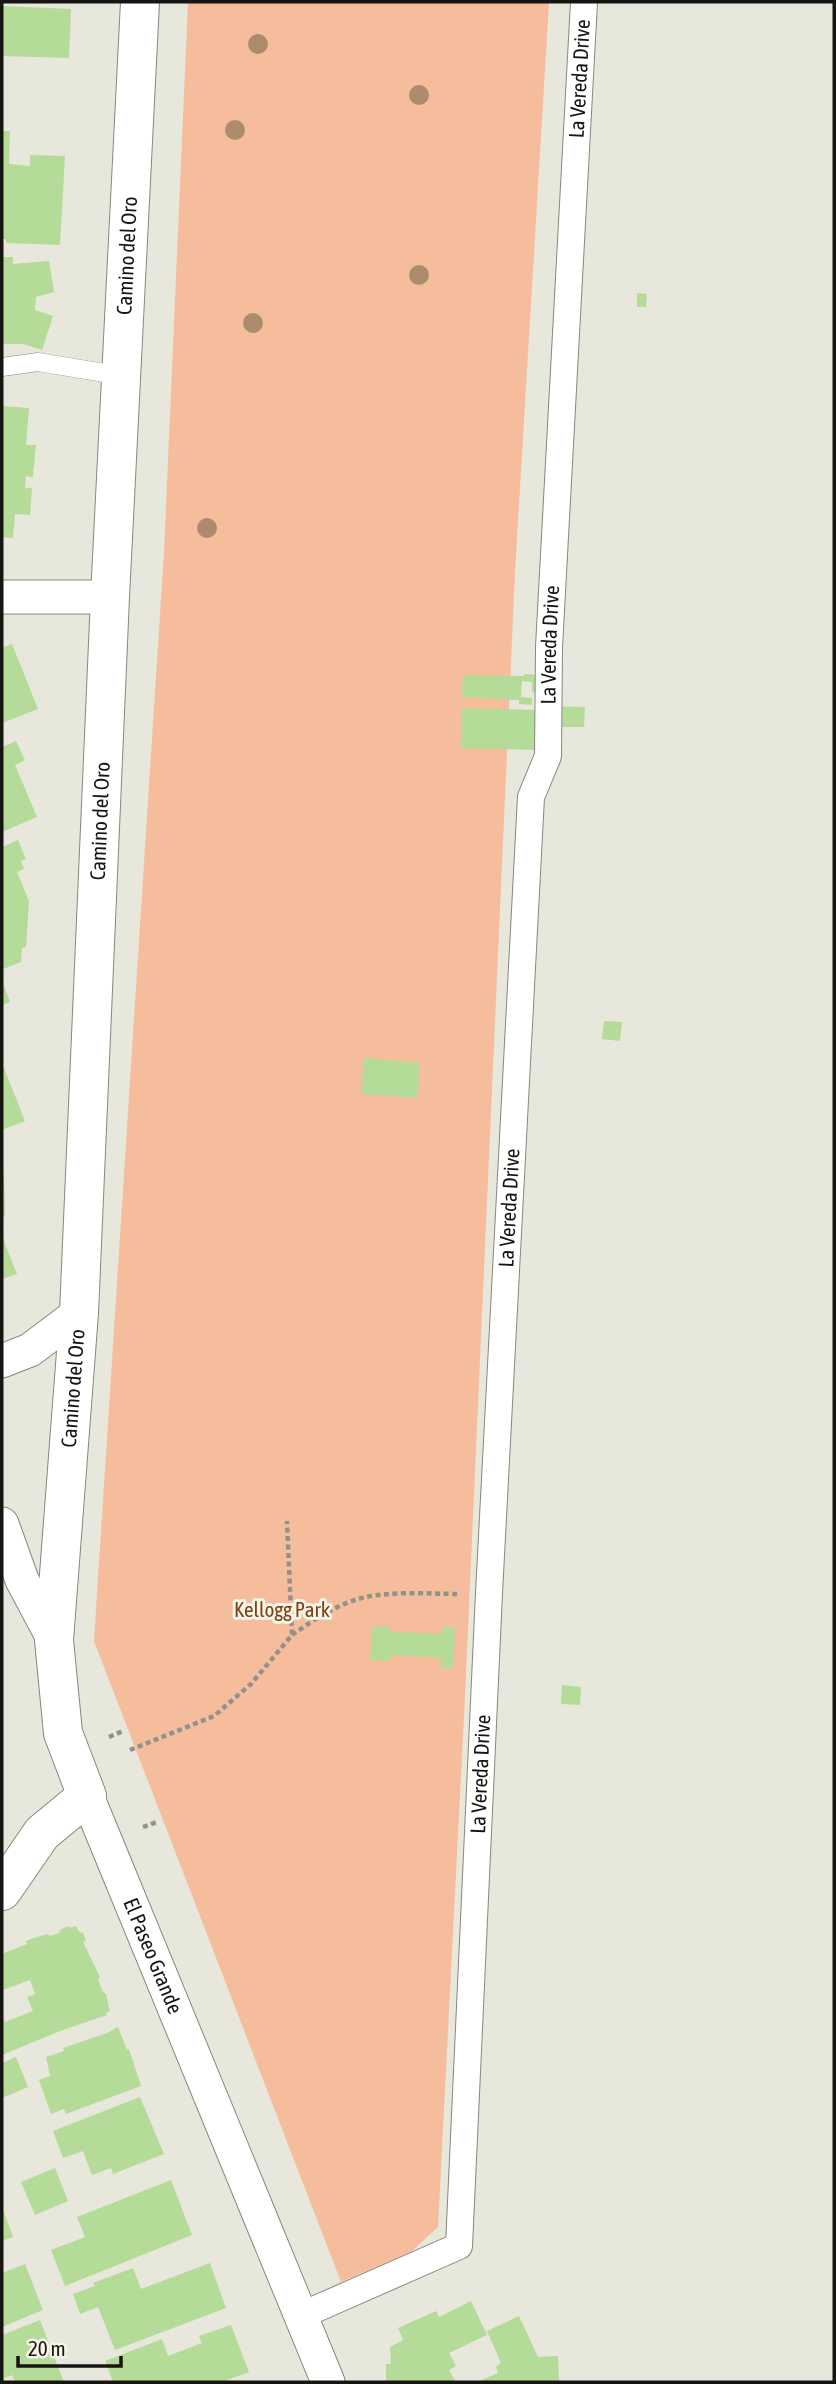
<svg xmlns="http://www.w3.org/2000/svg" width="836" height="2384" font-family="'Asap Condensed',sans-serif">
<rect width="100%" height="100%" fill="#e7e7dc"/>
<!-- green -->
<path fill="#f5bd9c" d="M188,2H549L515,572L465,1697L438,2227L411,2252L341,2282L94,1641L164,552Z"/>
<!-- building -->
<path fill="#b5db99" d="M2,6L71,9L69,58L2,56Z
M2,131H10L9,164L30,166V155L65,156L60,245L6,243V239H2Z
M2,257H13V264L49,261L54,292L36,297L35,310L53,316L42,350L23,344H2Z
M637,293L647,294L646,307H637Z
M2,406L29,408L26,445H36L33,477L26,476L25,488H32L30,515L15,514L13,538L2,537Z
M12,644L38,709L2,723V648Z
M524,674L541,675L540,692H532V682L522,681L521,697L532,698V705L519,704V700L462,697L463,675L524,676Z
M540,706L585,707L584,727H559L539,750L461,748L462,708L540,710Z
M16,741L25,760L15,765L37,817L2,832V747Z
M18,840L26,859L21,861L24,869L17,872L29,901L26,947L22,948L21,962L3,969L2,847Z
M2,980L10,1002L2,1005Z
M604,1021L622,1022L620,1041L602,1039Z
M364,1058L420,1063L417,1098L361,1094Z
M2,1063L25,1121L2,1130Z
M2,1174L4,1175L5,1216L2,1217Z
M2,1236L17,1274L2,1279Z
M372,1626H390V1632L441,1634L442,1627L455,1628L453,1669L441,1668V1658L391,1655L389,1661L370,1660Z
M562,1685L581,1687L580,1705L561,1704Z
M68,1926L70,1928L76,1926L79,1932L83,1933L86,1940L83,1942L100,1977L98,1980L103,1992L106,1994L110,2011L106,2013L107,2015L60,2031L2,2055V2014L5,2022L33,2011L27,1997L35,1994L30,1980L3,1990L2,1954L27,1944L26,1941L37,1937L47,1934L50,1936L59,1933L60,1930Z
M118,2027L127,2050L129,2049L141,2086L66,2114L64,2109L51,2114L39,2080L50,2076L46,2057L64,2051L63,2048L107,2033Z
M16,2057L28,2087L2,2098V2063Z
M140,2097L164,2154L113,2174L111,2168L92,2175L83,2151L63,2158L53,2131Z
M55,2168L68,2201L35,2215L21,2182Z
M171,2180L192,2235L65,2286L51,2250L85,2237L77,2217Z
M2,2207L13,2237L2,2241Z
M210,2263L226,2308L115,2350L98,2307L80,2314L73,2294L95,2286L93,2283L133,2268L141,2289Z
M25,2264L43,2310L2,2327V2273Z
M471,2301L487,2335L449,2353L456,2366L449,2370L456,2382H386V2364H391L390,2347L403,2340L398,2328L436,2311L439,2317Z
M519,2316L538,2357L558,2356L559,2382H477L498,2373L496,2367L501,2363L487,2331Z
M40,2320L64,2382H15L12,2375L2,2379V2335Z
M231,2325L249,2372L222,2382H113L105,2361L162,2339L168,2356L202,2343L199,2336Z"/>
<g fill="none" stroke-linecap="round" stroke-linejoin="round">
<defs>
<path id="service" d="M2,367L38,362L123,376"/>
<g id="pedestrian">
<path id="s1" d="M300,2316L459,2246L489,1593L531,797L548,756L549,647L584,2"/>
</g>
<g id="minor">
<path d="M2,597H110"/>
<path d="M2,1361L30,1350L79,1313"/>
<path d="M2,1524L22,1580L54,1640"/>
<path id="s2" d="M87,1796L328,2382"/>
</g>
<g id="tertiary">
<path id="s3" d="M2,1891L42,1833L87,1796L63,1733L54,1640L79,1313L110,597L140,2"/>
</g>
</defs>
<!-- service casing -->
<use href="#service" stroke="#87877e" stroke-width="19"/>
<!-- pedestrian casing -->
<use href="#pedestrian" stroke="#87877e" stroke-width="28"/>
<!-- minor casing -->
<use href="#minor" stroke="#87877e" stroke-width="35"/>
<!-- tertiary casing -->
<use href="#tertiary" stroke="#87877e" stroke-width="40"/>
<!-- path -->
<path stroke="#92928a" stroke-width="4.5" stroke-dasharray="5 3.5" stroke-linecap="butt" d="M292,1635C312,1621 331,1608 355,1600C384,1590 428,1594 460,1594
M109,1737L123,1731
M130,1750L214,1716L251,1684L292,1635L287,1521
M143,1827L157,1822"/>
<!-- service -->
<use href="#service" stroke="#fff" stroke-width="18"/>
<!-- pedestrian -->
<use href="#pedestrian" stroke="#fff" stroke-width="26"/>
<!-- minor -->
<use href="#minor" stroke="#fff" stroke-width="33"/>
<!-- tertiary -->
<use href="#tertiary" stroke="#fff" stroke-width="38"/>
</g>
<!-- trees -->
<g fill="#ad8b6d">
<circle cx="258" cy="44" r="10"/>
<circle cx="419" cy="95" r="10"/>
<circle cx="235" cy="130" r="10"/>
<circle cx="419" cy="275" r="10"/>
<circle cx="253" cy="323" r="10"/>
<circle cx="207" cy="528" r="10"/>
</g>
<g text-anchor="middle" stroke-width="6" stroke-linejoin="round" paint-order="stroke">
<!-- street labels -->
<g font-size="21" fill="#161512" stroke="#f4f4e9">
<text dy="7" stroke="none"><textPath href="#s1" startOffset="2347">La Vereda Drive</textPath></text>
<text dy="7" stroke="none"><textPath href="#s3" startOffset="1676">Camino del Oro</textPath></text>
<text dy="7" stroke="none"><textPath href="#s1" startOffset="1780">La Vereda Drive</textPath></text>
<text dy="7" stroke="none"><textPath href="#s3" startOffset="1110">Camino del Oro</textPath></text>
<text dy="7" stroke="none"><textPath href="#s1" startOffset="1213">La Vereda Drive</textPath></text>
<text dy="7" stroke="none"><textPath href="#s3" startOffset="542">Camino del Oro</textPath></text>
<text dy="7" stroke="none"><textPath href="#s1" startOffset="646">La Vereda Drive</textPath></text>
<text dy="7" stroke="none"><textPath href="#s2" startOffset="173">El Paseo Grande</textPath></text>
</g>
<!-- park labels -->
<g font-size="21" fill="#7e4013" stroke="#f4f4e9">
<text x="282" y="1617">Kellogg Park</text>
</g>
</g>
<!-- border -->
<rect width="836" height="2384" fill="none" stroke="#161512" stroke-width="7"/>
<!-- scale -->
<path d="M18 2356v10h103v-10" fill="none" stroke="#161512" stroke-width="3.5"/>
<text x="28" y="2356" font-size="21" fill="#161512" stroke="#f4f4e9" stroke-width="5" paint-order="stroke">20 m</text>
</svg>
